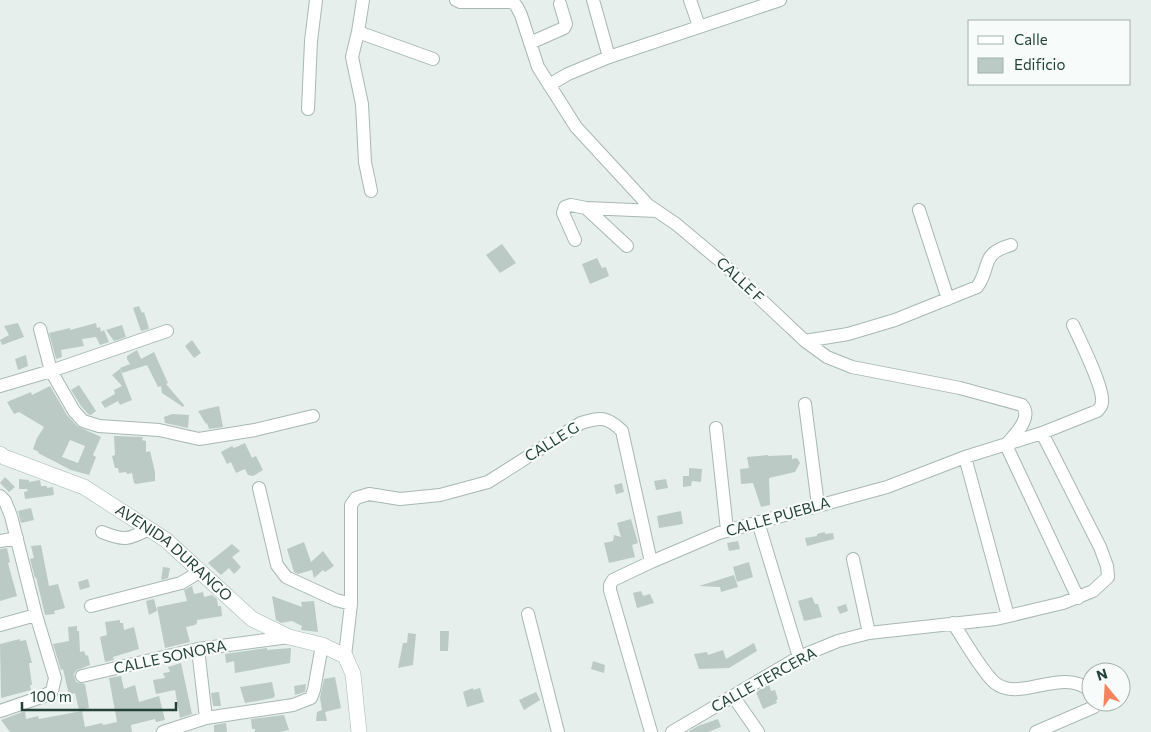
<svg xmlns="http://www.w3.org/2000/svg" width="1151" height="732" font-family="Commissioner,sans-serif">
<rect width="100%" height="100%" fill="#e6efeb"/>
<!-- building -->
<path fill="#bbcac4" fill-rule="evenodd" d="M502,244L516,263L500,273L486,255Z
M597,258L602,268L606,267L609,276L590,284L582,264Z
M139,306L142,313L144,312L148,325L149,329L141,331L133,308Z
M18,323L24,337L2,345L0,340L9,335L4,326Z
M96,323L97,328L100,327L101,332L104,330L109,342L100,345L96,337L82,339L84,346L61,350L62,357L56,359L49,333L70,328V330Z
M122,325L126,337L114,341L106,330Z
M192,340L201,353L194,358L185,346Z
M137,350L141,359L154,352L168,383L166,384L184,405L183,407L162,393L161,386L158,387L147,365L122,373L120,368L130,364L127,359V356Z
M26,355L28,366L18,370L15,359Z
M120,369L132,400L120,405L118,401L105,408L101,402L115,394L114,390L122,386L112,375Z
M79,385L96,411L91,415L88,414L81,406L71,390Z
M50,386L67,415L77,426L101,437L93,455L96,457L89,475L71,470L38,453L39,452L33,449L37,438L44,427L19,412L14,414L7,402L31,392L32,395ZM70,440L85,446L78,463L62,457Z
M219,406L223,427L209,429L207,423L206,424L198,411Z
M172,414L189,415L188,428L165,423L164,417Z
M114,436L143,437L142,440L146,441V452L150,451L155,472V481L136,484L134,483L132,473L127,474L126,472L119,473L118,468H115L112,456L115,455Z
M245,443L252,458L256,456L263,470L253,476L248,475L245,469L236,473L231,462L227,464L221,452L232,446L234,448Z
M768,455V456L792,455V459L797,458L800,463L795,472L769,478L770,505L761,507L753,483L741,484L740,469L749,468L747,457Z
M689,468L702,469L701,482L692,481L691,486L683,487V476H689Z
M5,477L15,487L9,492L0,483Z
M19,479L29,480V482L40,480L41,486H47V488L53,487L54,495L25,499L24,492L28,491L27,489H19Z
M666,479L668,488L656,490L654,481Z
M622,483L624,492L616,494L614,485Z
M31,508L34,520L21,523L18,511Z
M681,511L683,524L659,528L657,516Z
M631,519L638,543L632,545L635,557L609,563L604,543L613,541L614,535L621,537L617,523Z
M825,532V534L833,533L834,539L807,546L805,538L817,536V534Z
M738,541L740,549L729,551L727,543Z
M304,542L311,562L323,551L334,566L325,572L323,570L314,578L312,570L298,574L294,572L287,549Z
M232,544L240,551L232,557L241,567L234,574L229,568L221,575L208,563Z
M41,545L49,586L58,584L65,608L54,611L55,614L45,615L36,577L35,578L30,559L34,558L31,546Z
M7,548L10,562L8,563L17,596L0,601V549Z
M749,562L753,577L737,582L733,567Z
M163,567L170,568L168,578L161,580Z
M734,575L738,587L721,592L720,587L699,586Z
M88,579L90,587L80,590L78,582Z
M192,586L194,594L203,592L204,597L212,595L217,599L218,606H221L222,616L197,620V623L195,625L186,627L190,642L165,648L157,607L187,601L184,590Z
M641,591L643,596L650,594L654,603L637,608L633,593Z
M272,596L302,607L301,602L314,601L318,632L301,630L302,626L292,621L281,623L276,620Z
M812,597L815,604H818L822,617L804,621L798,601Z
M154,599L157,611L149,615L146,601Z
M846,604L848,611L840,614L837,607Z
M120,620V623H123L124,630L134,627L139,649L113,657L114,660L105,662L100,637L107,635L105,622Z
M77,626V631H79L80,652L84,651L86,656L88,655L90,665L77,670L74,674L76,682L85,684L88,701L89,708L79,710L75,693L69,695L63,669L61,670L53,644L69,641L68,627Z
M440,631H449L448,651H440Z
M408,633L416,634L413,665L398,668L403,643H407Z
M20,639V641L26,640L32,663H29L32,685H30L31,690L1,698L0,644Z
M754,643L757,651L729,668L699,669L694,654L707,652L708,655L723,650L726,659Z
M267,648V650L291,648L290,663L235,673L234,661L226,663L225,654Z
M593,661L605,665L604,673L591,669Z
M181,663L192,714L180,718L175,690L156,694L153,680L165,678L163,673L170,672L168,667Z
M121,676L124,689L135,685L139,702L159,696L165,720L156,722L155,719L131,725L132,732H10L1,720L25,711L26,719L38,716L39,719L82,711L85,727L102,723L103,725L117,722L109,678Z
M335,677L341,708L325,712L327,721H316L317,712L322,710L320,698L324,679Z
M272,682L275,696L273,698L245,703L240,687Z
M306,684L305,692L295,695L294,686Z
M769,684L771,691L775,690L778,699L776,700L777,703L763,709L756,692Z
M473,688V690L480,688L484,702L467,707L463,692Z
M219,692L221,706H213L211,693Z
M536,692L540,700L524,710L519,700Z
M284,715L289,730L280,732H255V729H252L251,719Z
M718,719L721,727L708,732H688L698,726Z
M226,723L227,732H214V725Z"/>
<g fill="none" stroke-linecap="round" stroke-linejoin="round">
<defs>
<path id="minor" d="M363,0L358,32L352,57L362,104L365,162L371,191
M456,0L460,2H509L514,3L517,7L521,15L538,67L576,127L648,205L676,224L719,260L805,341L827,357L852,367L960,388L1022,405C1033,418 1015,434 1006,445L1078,598
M593,0L609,57
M690,0L699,26
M358,32L433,59
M530,43L564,28L566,24L560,4
M549,85L568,74L609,57L780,0
M308,109L311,41L316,0
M586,208L627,246
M919,210L948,299
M575,240L563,213L565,207L571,205L586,208L657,211
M40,329L51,371L74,411L83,421L99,426L159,430L199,439L255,430L313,416
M805,341L848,334L895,320L977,287C992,267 979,254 1011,245
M0,386L51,371L167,331
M805,404L818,505
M716,428L727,530
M965,457L1008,616
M259,488L277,565L286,577L336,600L351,604
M0,496L5,501L11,516L36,615L55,678L52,691L44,696L0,711
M758,522L799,657
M102,532C124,541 128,540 149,529
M0,541L17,538
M853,559L869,633
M91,606L181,583L201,571
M528,614L558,732
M953,623C963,638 982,672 995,683C1021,703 1061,666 1091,691
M0,625L36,615
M198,649L206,718
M345,656L351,604V505L356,498L369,494L400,499L440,495L488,482L581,423C600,417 607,416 622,431L651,562
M82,676L198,649L289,637
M733,696L758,732
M163,732L206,718L293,705L311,698L314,690L322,645
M651,732L610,590V585L613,580L651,562L719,533L887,487L965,457L1042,433L1097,411C1100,408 1102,406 1102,402C1104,388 1080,340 1073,325
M672,732L799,657L838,641L869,633L996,619L1046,607L1063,603L1093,591L1108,577L1107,566L1100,547L1042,433
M1036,732L1094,707L1096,702"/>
<g id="secondary">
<path id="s1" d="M0,454L4,457L84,487L166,540L252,619L289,637L322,645L345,656L353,674L359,732"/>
</g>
</defs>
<!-- minor casing -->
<use href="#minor" stroke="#a8b8b2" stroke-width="14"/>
<!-- secondary casing -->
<use href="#secondary" stroke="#a4bbb3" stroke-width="16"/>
<!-- minor -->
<use href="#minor" stroke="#fff" stroke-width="12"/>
<!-- secondary -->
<use href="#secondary" stroke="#fff" stroke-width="15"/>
</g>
<g text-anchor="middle" stroke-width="4.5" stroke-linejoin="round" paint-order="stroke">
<!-- street labels -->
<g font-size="15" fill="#24423a" stroke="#f7fbf9">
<text transform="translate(740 280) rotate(43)" y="5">CALLE F</text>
<text transform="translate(552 442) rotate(-32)" y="5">CALLE G</text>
<text transform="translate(778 517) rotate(-16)" y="5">CALLE PUEBLA</text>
<text dy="5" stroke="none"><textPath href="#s1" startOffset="202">AVENIDA DURANGO</textPath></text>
<text transform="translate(170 657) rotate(-12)" y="5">CALLE SONORA</text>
<text transform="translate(764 680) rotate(-29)" y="5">CALLE TERCERA</text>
</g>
</g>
<!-- legend -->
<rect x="968" y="20" width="162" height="65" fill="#f7fbf9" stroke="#a3b1ad"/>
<rect x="978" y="36" width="25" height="8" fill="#ffffff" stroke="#a3b1ad"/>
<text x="1014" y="45" font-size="15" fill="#24423a">Calle</text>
<rect x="978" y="58" width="25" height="15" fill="#bbcac4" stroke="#a3b1ad"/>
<text x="1014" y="70" font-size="15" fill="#24423a">Edificio</text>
<!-- north arrow -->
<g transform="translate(1106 687) rotate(342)"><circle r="24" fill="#f7fbf9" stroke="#a3b1ad"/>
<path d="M0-4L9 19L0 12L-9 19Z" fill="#f4845f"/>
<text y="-8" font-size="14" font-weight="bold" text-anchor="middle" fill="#24423a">N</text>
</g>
<!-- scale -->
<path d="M22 702v8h154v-8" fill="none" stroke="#24423a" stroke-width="2.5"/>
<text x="30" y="702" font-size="15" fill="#24423a" stroke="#f7fbf9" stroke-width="4" paint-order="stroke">100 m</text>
</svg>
